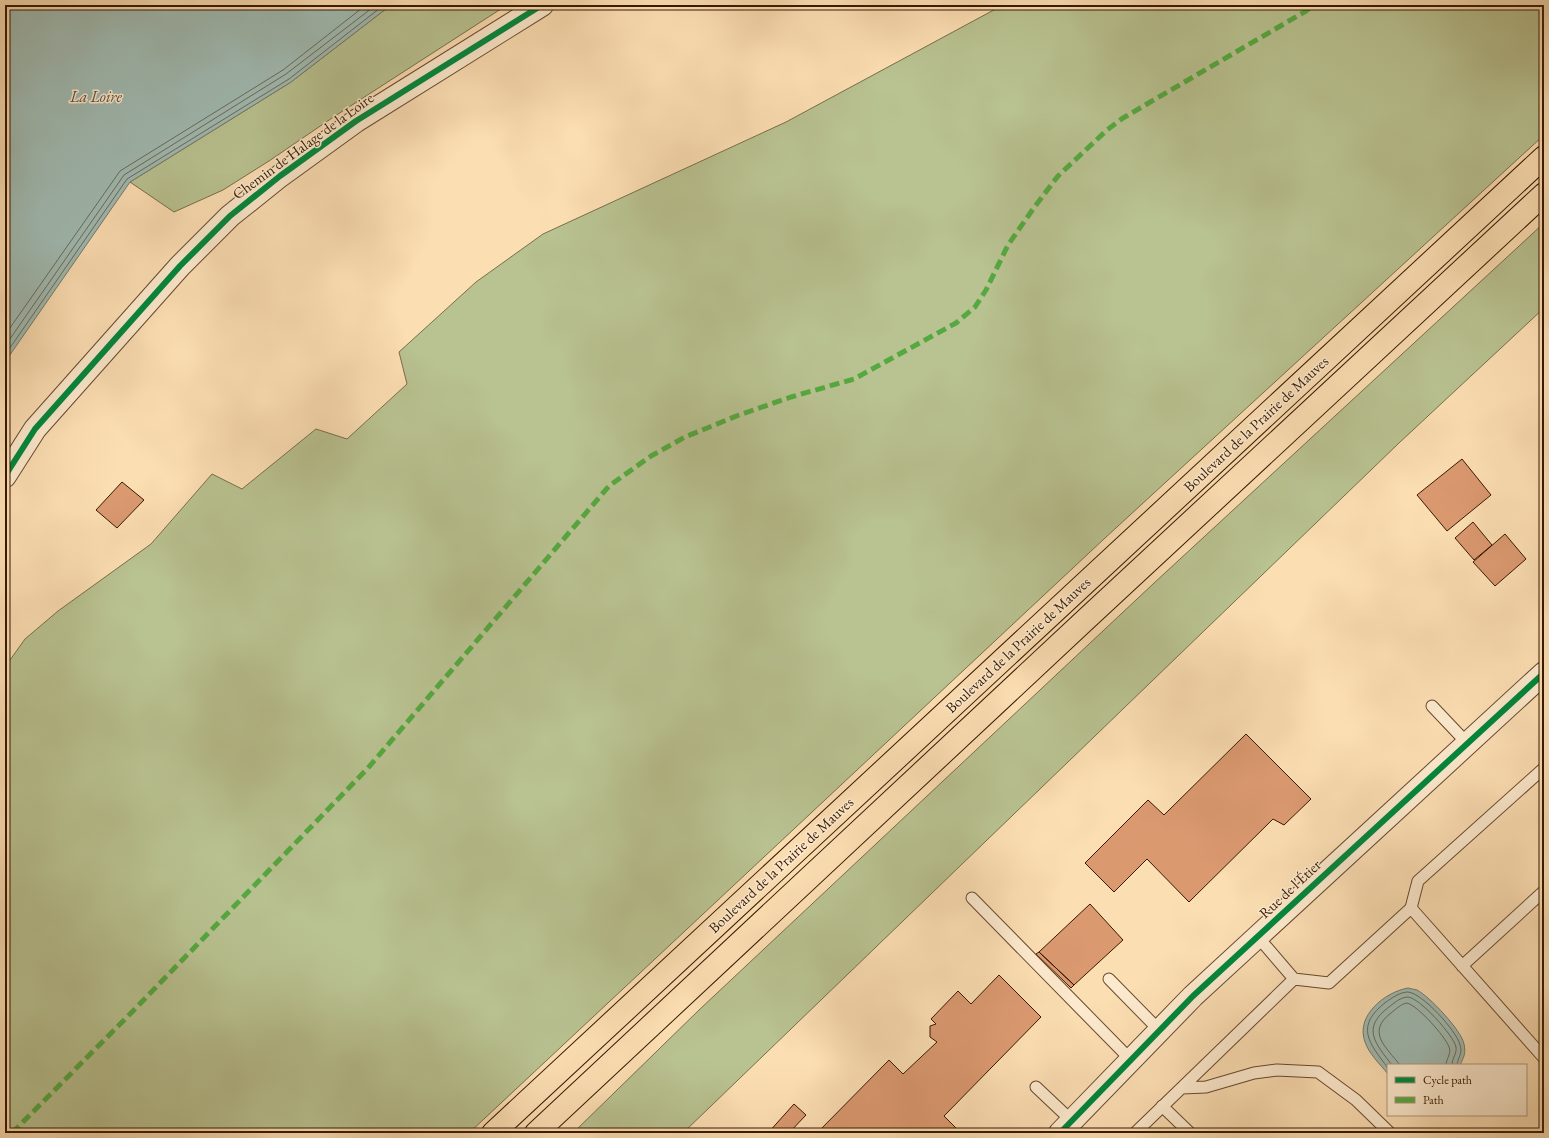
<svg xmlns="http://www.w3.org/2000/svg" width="1549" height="1138" font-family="'EB Garamond',serif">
<rect width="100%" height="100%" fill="#fcdeb3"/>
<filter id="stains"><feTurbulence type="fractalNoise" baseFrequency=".005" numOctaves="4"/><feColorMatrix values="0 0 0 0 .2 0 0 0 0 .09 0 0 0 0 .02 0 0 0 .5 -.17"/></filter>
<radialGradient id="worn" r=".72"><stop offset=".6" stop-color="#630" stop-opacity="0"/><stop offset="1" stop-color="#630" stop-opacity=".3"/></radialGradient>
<!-- green -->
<path fill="#b9c291" stroke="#786e48" d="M391,5H507L335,116L269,161L223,190L174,212L130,182L291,82Z
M1003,5H1544V135L1105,538L469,1133H5V667L25,639L58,611L151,544L212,474L242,489L316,429L347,439L407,384L399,352L476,282L543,234L786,122Z
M1544,223V308L1399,443L683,1133H573L699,1010L1153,584Z"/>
<!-- water -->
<path fill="#a0bbb3" stroke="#767a6b" d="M5,5H391L291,82L130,182L5,362Z
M1408,988C1411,989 1414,989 1417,990C1429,996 1462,1031 1464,1044C1466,1053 1464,1057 1460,1065H1388V1074C1380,1064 1369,1054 1365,1042C1355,1016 1385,992 1408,988Z"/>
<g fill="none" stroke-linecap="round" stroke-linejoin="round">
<!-- shore -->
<path stroke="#6b6a5a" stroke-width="1" d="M5,335L120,171L283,70L366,5
M5,346L124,175L286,74L376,5
M5,355L127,179L289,79L384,5
M1392,1065C1375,1043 1361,1028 1389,1007C1394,1003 1401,997 1408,997C1420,998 1454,1036 1456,1047C1457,1054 1452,1058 1452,1065
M1400,1065C1386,1047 1366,1032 1391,1013C1396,1009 1401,1004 1407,1003C1418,1006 1445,1036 1449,1047C1452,1053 1446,1059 1446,1065
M1388,1068C1368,1042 1355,1026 1386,1002C1392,998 1400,992 1408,992C1422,993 1457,1031 1460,1045C1463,1053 1458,1057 1457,1065"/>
</g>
<!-- building -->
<path fill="#db9970" stroke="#361900" d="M1462,459L1491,495L1447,531L1417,495Z
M122,482L144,500L117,528L96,510Z
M1473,522L1492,545L1474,560L1455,538Z
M1505,534L1526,559L1495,586L1473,562Z
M1246,734L1311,799L1284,825L1273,819L1189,902L1147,859L1114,892L1085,863L1148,800L1164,815Z
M1090,904L1123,940L1074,985L1039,952Z
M1039,952L1074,985L1071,988L1036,954Z
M999,975L1041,1017L944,1116L961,1133H817L889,1060L903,1074L937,1042L930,1037V1026L936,1024L931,1019L958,991L971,1004Z
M794,1104L806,1115L789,1133H768Z"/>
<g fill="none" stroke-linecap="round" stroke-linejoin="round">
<defs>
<path id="lane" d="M1432,706L1467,743
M972,898L1131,1060
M1411,908L1544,1058
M1258,937L1294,979L1329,983L1411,908L1418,881L1544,768
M1462,966L1544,891
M1109,979L1160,1031
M1036,1087L1072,1121
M1182,1088L1206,1087L1254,1073L1277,1070L1318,1072L1356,1100L1390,1133
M1162,1106L1190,1133
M1135,1133L1294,979"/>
<path id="street" d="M5,476L35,429L180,266L230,216L280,176L356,121L542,5
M1060,1133L1193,996L1544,673"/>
<path id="primary" d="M493,1133L1544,157
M536,1133L1083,622L1544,194"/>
</defs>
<!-- lane casing -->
<use href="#lane" stroke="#684a2d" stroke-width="13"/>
<!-- street casing -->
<use href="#street" stroke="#684a2d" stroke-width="24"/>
<!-- primary casing -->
<use href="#primary" stroke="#361900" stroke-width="24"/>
<!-- lane -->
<use href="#lane" stroke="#fdeace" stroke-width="11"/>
<!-- street -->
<use href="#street" stroke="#fdeace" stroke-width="22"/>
<!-- primary -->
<use href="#primary" stroke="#fcdeb3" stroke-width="22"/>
<!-- quiet -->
<path stroke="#55a940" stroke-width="5" stroke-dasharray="10 5" stroke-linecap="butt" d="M12,1133L131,1013L368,768L609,486L651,456L685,437L739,415L791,397L854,379L956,323L975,307L986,290L1008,245L1033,209L1058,176L1107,130L1123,118L1306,11L1313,5"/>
<defs>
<path id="cycleway" d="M5,476L35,429L180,266L230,216L280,176L356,121L542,5
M1060,1133L1193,996L1544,673"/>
</defs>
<!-- cycleway casing -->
<use href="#cycleway" stroke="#fdeace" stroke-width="8"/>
<!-- cycleway -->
<use href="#cycleway" stroke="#00873e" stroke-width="6"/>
</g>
<g text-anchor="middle" stroke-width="3" stroke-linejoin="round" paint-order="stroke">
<!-- street labels -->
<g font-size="15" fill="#361900" stroke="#fdeace">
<text transform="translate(303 146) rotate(-36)" y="5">Chemin de Halage de la Loire</text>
<text transform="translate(1256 424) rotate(-43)" y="5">Boulevard de la Prairie de Mauves</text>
<text transform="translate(1018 645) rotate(-43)" y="5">Boulevard de la Prairie de Mauves</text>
<text transform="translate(781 865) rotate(-43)" y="5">Boulevard de la Prairie de Mauves</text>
<text transform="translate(1290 889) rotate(-43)" y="5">Rue de l'Étier</text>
</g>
<!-- water labels -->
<g font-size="16" font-style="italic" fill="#5b523f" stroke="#fdeace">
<text x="96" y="102">La Loire</text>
</g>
</g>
<!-- margin -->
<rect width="1549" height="1138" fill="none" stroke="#fcdeb3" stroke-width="20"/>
<rect x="6" y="6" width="1537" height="1126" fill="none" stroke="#361900" stroke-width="2"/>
<rect x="10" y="10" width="1529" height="1118" fill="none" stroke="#361900"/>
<!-- legend -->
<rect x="1387" y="1064" width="140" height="52" fill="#fdeace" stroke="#ad967c"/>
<rect x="1395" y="1077" width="20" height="6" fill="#00873e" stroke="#ad967c"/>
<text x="1423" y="1084" font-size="12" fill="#361900">Cycle path</text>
<rect x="1395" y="1097" width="20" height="6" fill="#55a940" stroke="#ad967c"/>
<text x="1423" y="1104" font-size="12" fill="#361900">Path</text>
<rect width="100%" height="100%" filter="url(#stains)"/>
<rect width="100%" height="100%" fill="url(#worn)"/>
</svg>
